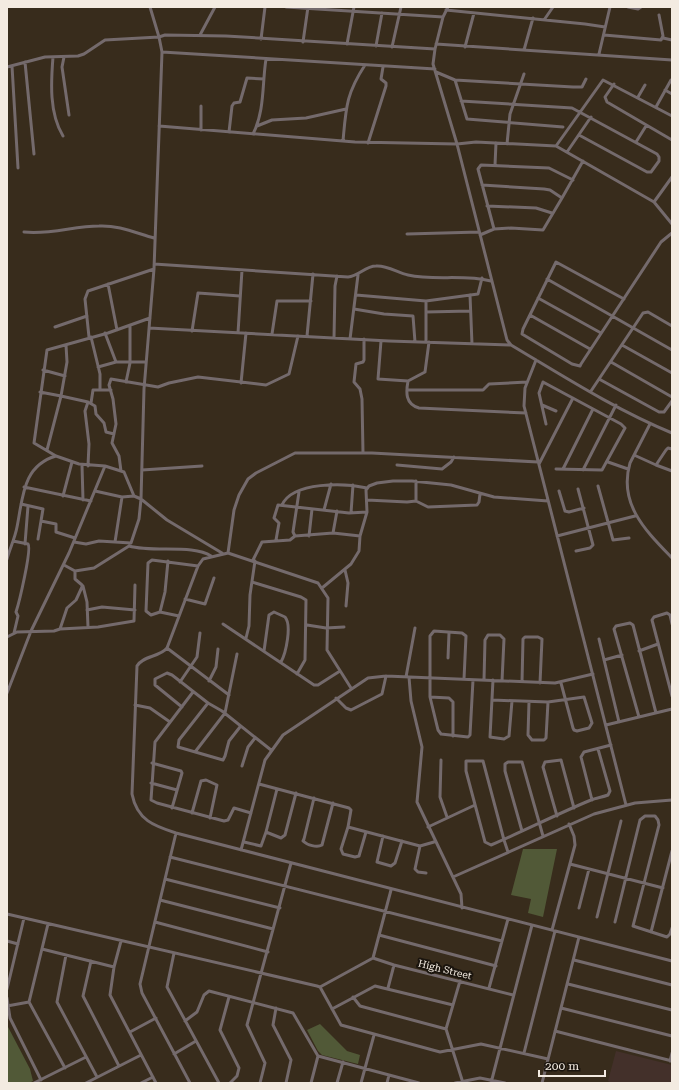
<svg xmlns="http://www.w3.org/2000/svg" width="679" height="1090" font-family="'Roboto Serif',serif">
<rect width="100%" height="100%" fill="#382c1c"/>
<!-- education -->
<path fill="#43302a" d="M616,1051L672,1065V1083H612L608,1081Z"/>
<!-- green -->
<path fill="#515937" d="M523,849H557L543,917L528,913L531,899L511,895Z
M320,1024L347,1051L360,1055L358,1064L322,1055L318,1051L307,1030Z
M7,1025L30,1069L33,1081L29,1083H7Z"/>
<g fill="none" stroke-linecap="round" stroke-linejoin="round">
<!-- minor -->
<path stroke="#746a6c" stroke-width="3" d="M150,7L159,37L165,35L226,36L435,49L443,17L448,7
M286,7L443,17
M628,7L638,9L641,7
M446,10L585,24L605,27
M544,20L553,7
M200,35L215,7
M604,35L661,40L663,36L659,15
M663,38L672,40
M261,39L265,7
M303,42L308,7
M347,44L354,7
M436,44L672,60
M376,46L382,13
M392,47L401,7
M465,47L474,13
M435,49L433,64L457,144L507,340L511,345C563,376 616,410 672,433
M524,50L533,18
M599,54L610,7
M53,57C51,82 49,113 63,136
M64,57L62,67L69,115
M25,62L34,154
M12,66L18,168
M7,67L45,57L78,56L84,54L105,40L159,37L162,52L435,69
M436,72L455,80L573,87H582L586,79
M455,80L467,119L563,127
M614,84L605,97L607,102L672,140
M665,90L672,94
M638,97L645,85
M461,101L572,108L657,154L659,157V161L651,172H647L579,135
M656,107L671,80
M159,126L355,142L457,144L476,142L556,146L654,202L672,224
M257,126L272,120L306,118L346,109
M201,130V106
M229,132L232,106L234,103L240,102L247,78L264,79
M253,134C265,110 262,84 266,59
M343,141C346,108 346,94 365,65
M636,142L646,126
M368,143L386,86V83L381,79L383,67
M507,144L510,114L524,74
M556,146L603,80L672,116
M567,152L591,117
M495,165L496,143
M482,185L544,189L550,190L562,198L583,161
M654,202L672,177
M487,206L536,208L552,213
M494,229L511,228L543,230L562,198
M24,232C50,235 74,226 99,226C118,225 136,233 154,238
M407,234L479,232
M480,235L494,229L478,169L481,165L549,168L573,180
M154,264L348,277C359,276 365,266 376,266C387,265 398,273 408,275C435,281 463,274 491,281
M547,279L672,350
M108,284L117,330
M356,295L426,301V342
M470,295L472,344
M538,298L601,333
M624,299L556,262L523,329L522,334L572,364L580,366L581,364L661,242L672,233
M426,301L478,294L482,278
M354,309L384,314L413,316L415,342
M426,312L470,311
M530,315L590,349
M150,318L108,333L47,350L34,443L56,456L79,464L105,466L124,472L134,496L141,499L167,520L222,553
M55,327L87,316
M149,328L389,341L510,345
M192,331L198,293L240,296
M105,333L116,362H145
M238,333L242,270
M272,334L277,301H311
M307,336L313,274
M89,337L85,299L88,291L154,269
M91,337L100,374V390H111
M334,338L335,286L337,276
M350,339L358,275
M381,341L378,379L408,381
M429,342L425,372L408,381C406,392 405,404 419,408L526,413
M622,345L672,373
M536,360L525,388L524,406L626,805
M611,362L672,397
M98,367L116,362
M43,370L65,376
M599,379L659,412H664L672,401
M126,382L130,363V326
M241,383L246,333
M408,390H483L489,384L527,382
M591,391L643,313L648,312L672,326
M40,392L61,396L67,362L66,345
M91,403L93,390H100
M542,405L556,411
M546,424L539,393L543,382L621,424L625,428L602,470L556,469
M650,424L630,463C618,504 646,531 672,558
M47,450L61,396L88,402
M363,453L362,399L360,389L354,382L356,364L363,362L364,360V339
M634,455L656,465L666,450L668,448L672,449
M608,462L628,469
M539,464L573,398
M82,465L83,500
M397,465L442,469L451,462L454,457
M656,465L672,471
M88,466L89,444L85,411L88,402L95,406L96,414L104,423L106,432L114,434
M563,469L593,409
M142,470L202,466
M583,470L616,405
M121,471L119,456L112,443L116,424L113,399L109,385L111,379L158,387L169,383L198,377L266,385L289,374L298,336
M416,481V501L428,507L477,505L479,502L480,494
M598,486L613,540L629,538
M24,487L91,501
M95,491L122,497L134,496
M559,491L565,511L569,512L584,508
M299,492L293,532L295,536L333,533L360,536
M63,496L72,462
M367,500L407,502L416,501
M21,504L43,509L38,539
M282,505C293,481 345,483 367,488
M324,510L331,484
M351,513L353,485
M41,521L56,524V532L75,538
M333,533L337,511
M309,536L312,509
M557,536L635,516
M276,540L279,523L274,518L278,505L349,513L367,512
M13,541L28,544C32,549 19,603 16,612L18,616L14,633
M74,542L86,544L99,541L131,543L139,519L141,499L144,389L154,269L162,52
M115,542L122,497
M25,544L28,506
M129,546C153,553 193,544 211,556
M576,551L590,548L593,545L578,489
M228,553L234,510L239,495L248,479L256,473L295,453H372L538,462
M7,559C10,548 15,538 17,527C23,498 22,466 56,456
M253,560L262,542L290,540L295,536
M64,565L75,571L94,568L129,546
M345,570L348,583L346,606
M252,582L301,597L306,600L305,660L297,674
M83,586L87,602L88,627
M322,588L351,564L359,551L360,536L367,512L366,490L369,486L377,483L393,481H412L451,485L494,497L548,501
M185,599L205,604L214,578
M87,610L102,607L135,610
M160,612L165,592L168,561
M179,616L160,612L151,615L146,611L148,563L152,560L198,566
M223,624L314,685H318L340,671
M672,624L670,615L667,613L654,617L652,620L672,696
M307,625L326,628L344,627
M60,629L98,627L134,621L135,585
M7,637L17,632L54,631L60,629L67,608L76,600L82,587V585L75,579V571
M246,638L249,626L250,595L255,561
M599,639L619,722
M167,648L229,695
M264,651L269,615L274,612L285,617C292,625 286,653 281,662
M639,651L658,644
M448,658L449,633
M604,660L622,655
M406,677L415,628
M409,677L411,701L422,747L417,802L461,894L462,908
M464,679L466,636L462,633L434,631L430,636V697L438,730L441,734L468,737L470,735L473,680
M484,680L485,640L488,635H500L504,639L502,681
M493,680L490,737L504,739L509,736L512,701
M209,681L216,667L218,649
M180,682L197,657L200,633
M522,682L523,639L525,637H538L542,639L540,683
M351,688L327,650L328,598L318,583L228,553L203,559L198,566L167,648C160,657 142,656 137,666L132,794C137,820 154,826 176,833L672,961
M193,692L155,742L151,800L157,803L224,821L228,820L234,808L251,813
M7,693L31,631L69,553L105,466
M430,697L449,698L453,702V736
M336,698L346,708L351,710L382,694L386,676
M492,700L548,702L584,697L592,723L589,728L577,731L574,730L573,728L561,683
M529,702L528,735L532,740H544L546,738L548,702
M208,703L179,740L178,747L223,760L225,756L229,741L240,727
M135,705L150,708L170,722
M182,707L155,685V679L167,673L172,675L208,703L222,711L271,750
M639,717L614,629L616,626L630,623L633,625L656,713
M606,725L672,709
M195,752L225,713L237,654
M441,760L440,797L447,817
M152,763L181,771L182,773L172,808
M242,766L248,747L255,738
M151,783L177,790
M259,784L349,808L351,810L348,827L420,846L434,842
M277,789L266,832L281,838L285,835L296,793
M314,798L304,839L303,841C307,845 317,848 322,845L333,803
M592,800L581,757L584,752L611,745
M192,813L201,781L206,780L217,785L210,818
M557,816L543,767L545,762L561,760L574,808
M348,827L341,849L343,854L355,857L359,856L366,832
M428,827L475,805
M522,831L505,771V764L508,762H522L543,836
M176,833L140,984L142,993L190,1083
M383,836L377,862L391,866L395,863L402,841
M244,842L261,846L266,832
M420,846L415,869L418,872L426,873
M241,850L265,760L283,735L368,678L386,676L555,683L593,674
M508,852L504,840L483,761H466V771L485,842L491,845C524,831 557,814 591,800C596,798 603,797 608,795L610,791L598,749
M170,857L502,941
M570,864L663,888
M453,877L594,814L635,803L672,800
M165,879L280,908
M160,900L273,929
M579,908L589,869
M7,914L317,986L320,987L341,1025L440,1052L481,1044L548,1059
M597,917L621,821
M155,922L268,952
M615,922L640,820L645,816H655L658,820L659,825L633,926L667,937L670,934L672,928
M48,924L29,1002L65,1068
M552,930L575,845L574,836L569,824
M651,932L672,851
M379,935L496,966
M7,941L18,944
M121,941L114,967L110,995L156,1083
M42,949L114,967
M174,953L167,987L219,1083
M66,955L57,1002L97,1077
M373,958L394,965L513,995
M574,960L672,985
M91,961L83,996L119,1066
M568,984L672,1010
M320,987L373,958L391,890
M388,988L394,965
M489,988L508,919
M7,989L24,918
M229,997L220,1030L239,1068L237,1076L230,1083
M353,997L360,1006L446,1029L460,981
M7,998L10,1018L41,1080
M7,1006L29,1002
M276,1008L273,1025L291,1060L286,1083
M561,1008L672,1036
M332,1009L375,986L453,1005
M185,1021L197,1012L204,995L209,991L293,1013L318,1056L311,1083
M446,1029L463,1083
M555,1031L672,1061
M130,1032L156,1018
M524,1053L555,931
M174,1054L196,1041
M318,1056L419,1083
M670,1061L672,1053
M34,1083L86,1057
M86,1083L141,1055
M141,1083L153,1077
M260,1083L265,1063L247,1025L291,863
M337,1083L343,1062
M361,1083L374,1035
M387,1083L389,1075
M455,1083L480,1078L505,1083
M491,1083L532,925
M542,1083L579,937"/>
</g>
<g text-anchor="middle" stroke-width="4" stroke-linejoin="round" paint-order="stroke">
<!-- street labels -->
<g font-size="10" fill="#f3ebe1" stroke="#1b150e">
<text transform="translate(445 969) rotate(14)" y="4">High Street</text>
</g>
</g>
<!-- border -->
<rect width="679" height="1090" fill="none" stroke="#f3ebe1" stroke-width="16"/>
<!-- scale -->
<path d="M539 1070v6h66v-6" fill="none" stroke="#f3ebe1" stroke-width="2"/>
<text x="545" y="1070" font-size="12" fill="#f3ebe1" stroke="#1b150e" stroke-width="3" paint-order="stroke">200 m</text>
</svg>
